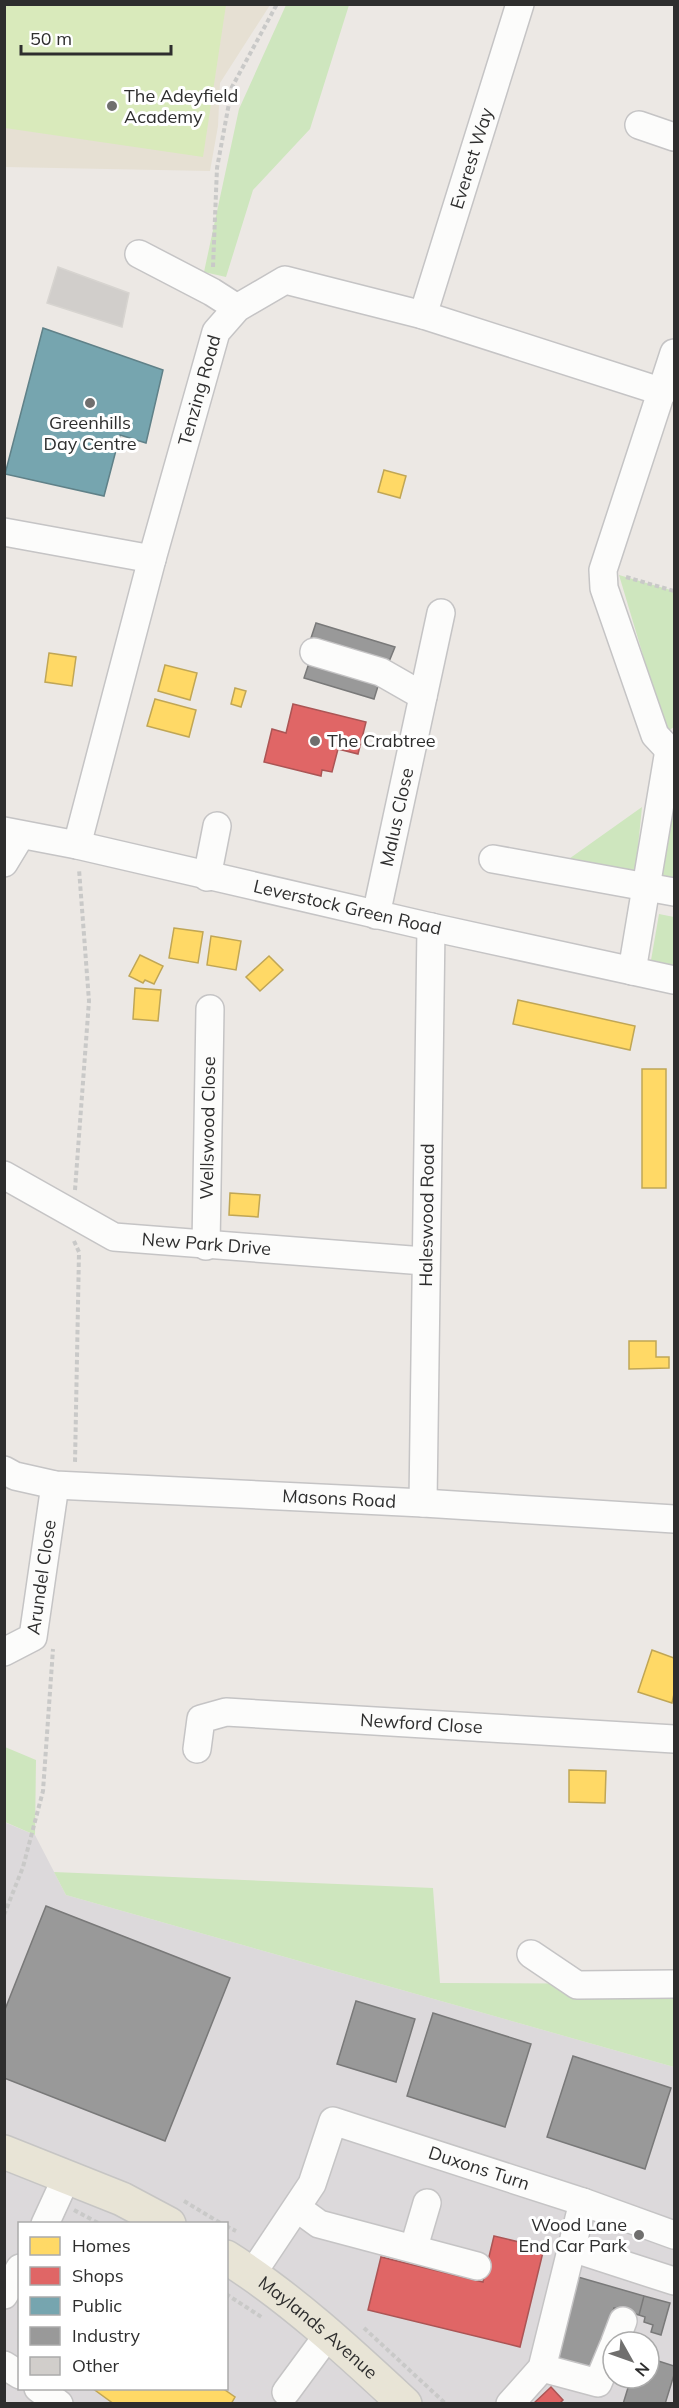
<svg xmlns="http://www.w3.org/2000/svg" width="679" height="2408" font-family="Mulish,sans-serif">
<rect width="100%" height="100%" fill="#ece8e4"/>
<!-- industrial -->
<path fill="#dcd9db" fill-rule="evenodd" d="M4,1822L35,1835L66,1895L674,2067V2403H5ZM20,2224H226V2388H20ZM613,2342H649V2378H613Z"/>
<!-- education -->
<path fill="#e6e0d3" d="M5,5H270L220,83L218,126L210,171L5,167Z"/>
<!-- green -->
<path fill="#cee6be" d="M286,5H349L310,129L253,190L226,277L204,272L239,109Z
M619,575L674,591V727L666,732Z
M668,806L674,817V885L661,882Z
M642,807L635,876L566,861Z
M659,914L674,917V976L650,966Z
M5,1747L36,1760L35,1835L5,1822Z
M54,1872L433,1888L440,1983L674,1984V2067L66,1895Z"/>
<!-- pitch -->
<path fill="#d9eabb" d="M5,4L226,5L203,157L5,128Z"/>
<!-- homes -->
<path fill="#ffd966" stroke="#c0a655" stroke-width="1.5" d="M384,470L406,476L400,498L378,492Z
M49,653L76,657L72,686L45,682Z
M165,665L197,673L190,700L158,691Z
M235,688L246,691L241,707L231,704Z
M155,699L196,710L189,737L147,726Z
M174,928L203,932L198,963L169,958Z
M211,936L241,941L236,970L207,965Z
M140,955L163,966L154,984L145,980L143,983L129,976Z
M269,956L283,970L260,991L246,977Z
M135,988L161,990L158,1021L133,1019Z
M518,1000L635,1026L630,1050L513,1024Z
M642,1069H666V1188H642Z
M230,1193L260,1195L258,1217L229,1215Z
M629,1341H656V1357H669V1368L629,1369Z
M652,1650L674,1658V1694L672,1703L638,1692Z
M569,1770L606,1771L605,1803L569,1802Z
M92,2388H222L235,2397L231,2404H114Z"/>
<!-- shops -->
<path fill="#e06666" stroke="#ab5555" stroke-width="1.5" d="M293,704L366,722L358,754L338,749L332,772L322,770L321,776L264,762L272,729L286,733Z
M494,2236L544,2248L520,2347L368,2310L381,2257L483,2282Z
M551,2387L563,2400L559,2404H533Z"/>
<!-- public -->
<path fill="#76a5af" stroke="#608188" stroke-width="1.5" d="M43,328L163,370L146,443L120,435L104,496L5,474Z"/>
<!-- industry -->
<path fill="#999" stroke="#797979" stroke-width="1.5" d="M316,623L395,647L388,664L311,638Z
M310,660L379,683L374,699L304,678Z
M46,1906L230,1978L165,2141L4,2078V2012Z
M356,2001L415,2019L396,2082L337,2064Z
M433,2013L531,2044L505,2127L407,2096Z
M573,2056L671,2088L645,2169L547,2137Z
M578,2277L644,2296L639,2315L614,2308L593,2378L552,2366Z
M644,2296L670,2303L661,2335L651,2332L653,2325L644,2322L645,2317L639,2315Z
M649,2358L674,2366V2375L665,2404H623L631,2378H649Z"/>
<!-- building -->
<path fill="#d1cecb" stroke="#d7d4d0" stroke-width="1.5" d="M58,267L129,293L122,327L47,303Z"/>
<g fill="none" stroke-linecap="round" stroke-linejoin="round">
<defs>
<g id="minor">
<path d="M639,125L674,137"/>
<path d="M139,254L212,292L237,308"/>
<path id="s1" d="M423,315L520,4"/>
<path d="M674,353L603,570L604,588L655,735L669,750L674,749"/>
<path d="M4,532L152,559"/>
<path d="M314,652L381,672L423,696"/>
<path id="s2" d="M4,831L77,845L431,927L674,980"/>
<path id="s3" d="M77,845L152,559L216,332L237,308L285,280L423,315L663,392"/>
<path d="M493,859L674,892"/>
<path d="M4,863L21,835"/>
<path d="M207,877L217,826"/>
<path id="s4" d="M376,915L441,613"/>
<path d="M632,971L669,750"/>
<path id="s5" d="M4,1175L114,1237L424,1261"/>
<path id="s6" d="M206,1246L210,1009"/>
<path id="s7" d="M4,1470L15,1476L55,1485L423,1503L674,1519"/>
<path id="s8" d="M423,1503L431,927"/>
<path id="s9" d="M4,1652L33,1637L55,1485"/>
<path id="s10" d="M197,1749L201,1719L226,1712L674,1739"/>
<path d="M531,1954L577,1985L674,1984"/>
<path d="M583,2202L674,2235"/>
<path d="M297,2208L319,2224L477,2266"/>
<path d="M45,2224L67,2176"/>
<path d="M414,2247L427,2203"/>
<path d="M572,2248L674,2281"/>
<path id="s11" d="M252,2274L312,2184L333,2121L583,2202L542,2368L510,2404"/>
<path d="M4,2295L20,2268"/>
<path d="M615,2342L623,2321"/>
<path d="M4,2365L20,2375"/>
<path d="M542,2368L598,2383L613,2347"/>
<path d="M38,2388L59,2404"/>
<path d="M286,2392L328,2335"/>
</g>
<g id="major">
<path d="M4,2152L122,2199L169,2224"/>
<path id="s12" d="M226,2257C291,2298 349,2352 405,2404"/>
</g>
</defs>
<!-- minor casing -->
<use href="#minor" stroke="#c5c4c5" stroke-width="30"/>
<!-- major casing -->
<use href="#major" stroke="#c6c5c4" stroke-width="36"/>
<!-- path -->
<path stroke="#c9c9c8" stroke-width="4" stroke-dasharray="4.5 3" stroke-linecap="butt" d="M213,267L217,168L232,87L277,4
M626,577L674,591
M75,1190L89,1001L79,869
M74,1241L79,1252L75,1463
M4,1915L23,1867L43,1791L53,1649
M184,2201L222,2224
M74,2210L100,2224
M226,2226L236,2231
M226,2294L263,2318
M364,2328L446,2404"/>
<!-- minor -->
<use href="#minor" stroke="#fcfcfb" stroke-width="27"/>
<!-- major -->
<use href="#major" stroke="#e8e4d6" stroke-width="33"/>
</g>
<!-- markers -->
<g fill="#706f6e" stroke="#fff" stroke-width="2">
<circle cx="112" cy="106" r="6"/>
<circle cx="90" cy="403" r="6"/>
<circle cx="315" cy="741" r="6"/>
<circle cx="639" cy="2235" r="6"/>
</g>
<g text-anchor="middle" stroke-width="6" stroke-linejoin="round" paint-order="stroke">
<!-- poi labels -->
<g font-size="18" fill="#2e2e2e" stroke="#fff" text-anchor="start">
<text x="124" y="102">The Adeyfield<tspan x="124" dy="21">Academy</tspan></text>
<text x="90" y="429" text-anchor="middle">Greenhills<tspan x="90" dy="21">Day Centre</tspan></text>
<text x="327" y="747">The Crabtree</text>
<text x="627" y="2231" text-anchor="end">Wood Lane<tspan x="627" dy="21">End Car Park</tspan></text>
</g>
<!-- street labels -->
<g font-size="18" fill="#2e2e2e" stroke="#fff">
<text dy="6" stroke="none"><textPath href="#s1" startOffset="164">Everest Way</textPath></text>
<text dy="6" stroke="none"><textPath href="#s3" startOffset="471">Tenzing Road</textPath></text>
<text dy="6" stroke="none"><textPath href="#s4" startOffset="100">Malus Close</textPath></text>
<text dy="6" stroke="none"><textPath href="#s2" startOffset="352">Leverstock Green Road</textPath></text>
<text dy="6" stroke="none"><textPath href="#s6" startOffset="118">Wellswood Close</textPath></text>
<text dy="6" stroke="none"><textPath href="#s8" startOffset="288">Haleswood Road</textPath></text>
<text dy="6" stroke="none"><textPath href="#s5" startOffset="219">New Park Drive</textPath></text>
<text dy="6" stroke="none"><textPath href="#s7" startOffset="338">Masons Road</textPath></text>
<text dy="6" stroke="none"><textPath href="#s9" startOffset="93">Arundel Close</textPath></text>
<text dy="6" stroke="none"><textPath href="#s10" startOffset="252">Newford Close</textPath></text>
<text dy="6" stroke="none"><textPath href="#s11" startOffset="328">Duxons Turn</textPath></text>
<text dy="6" stroke="none"><textPath href="#s12" startOffset="116">Maylands Avenue</textPath></text>
</g>
</g>
<!-- border -->
<rect width="679" height="2408" fill="none" stroke="#2e2e2e" stroke-width="12"/>
<!-- legend -->
<rect x="18" y="2222" width="210" height="168" fill="#ffffff" stroke="#ababab" stroke-width="1.5"/>
<rect x="30" y="2237" width="30" height="18" fill="#ffd966" stroke="#ababab" stroke-width="1.5"/>
<text x="72" y="2252" font-size="18" fill="#2e2e2e">Homes</text>
<rect x="30" y="2267" width="30" height="18" fill="#e06666" stroke="#ababab" stroke-width="1.5"/>
<text x="72" y="2282" font-size="18" fill="#2e2e2e">Shops</text>
<rect x="30" y="2297" width="30" height="18" fill="#76a5af" stroke="#ababab" stroke-width="1.5"/>
<text x="72" y="2312" font-size="18" fill="#2e2e2e">Public</text>
<rect x="30" y="2327" width="30" height="18" fill="#999999" stroke="#ababab" stroke-width="1.5"/>
<text x="72" y="2342" font-size="18" fill="#2e2e2e">Industry</text>
<rect x="30" y="2357" width="30" height="18" fill="#d1cecb" stroke="#ababab" stroke-width="1.5"/>
<text x="72" y="2372" font-size="18" fill="#2e2e2e">Other</text>
<!-- north arrow -->
<g transform="translate(631 2360) rotate(130)"><circle r="28" fill="#ffffff" stroke="#ababab" stroke-width="1.5"/>
<path d="M0-4.5L10 22L0 15L-10 22Z" fill="#706f6e"/>
<text y="-9" font-size="16" font-weight="bold" text-anchor="middle" fill="#2e2e2e">N</text>
</g>
<!-- scale -->
<path d="M21 45v9h150v-9" fill="none" stroke="#2e2e2e" stroke-width="3"/>
<text x="30" y="45" font-size="18" fill="#2e2e2e" stroke="#ffffff" stroke-width="4.5" paint-order="stroke">50 m</text>
</svg>
